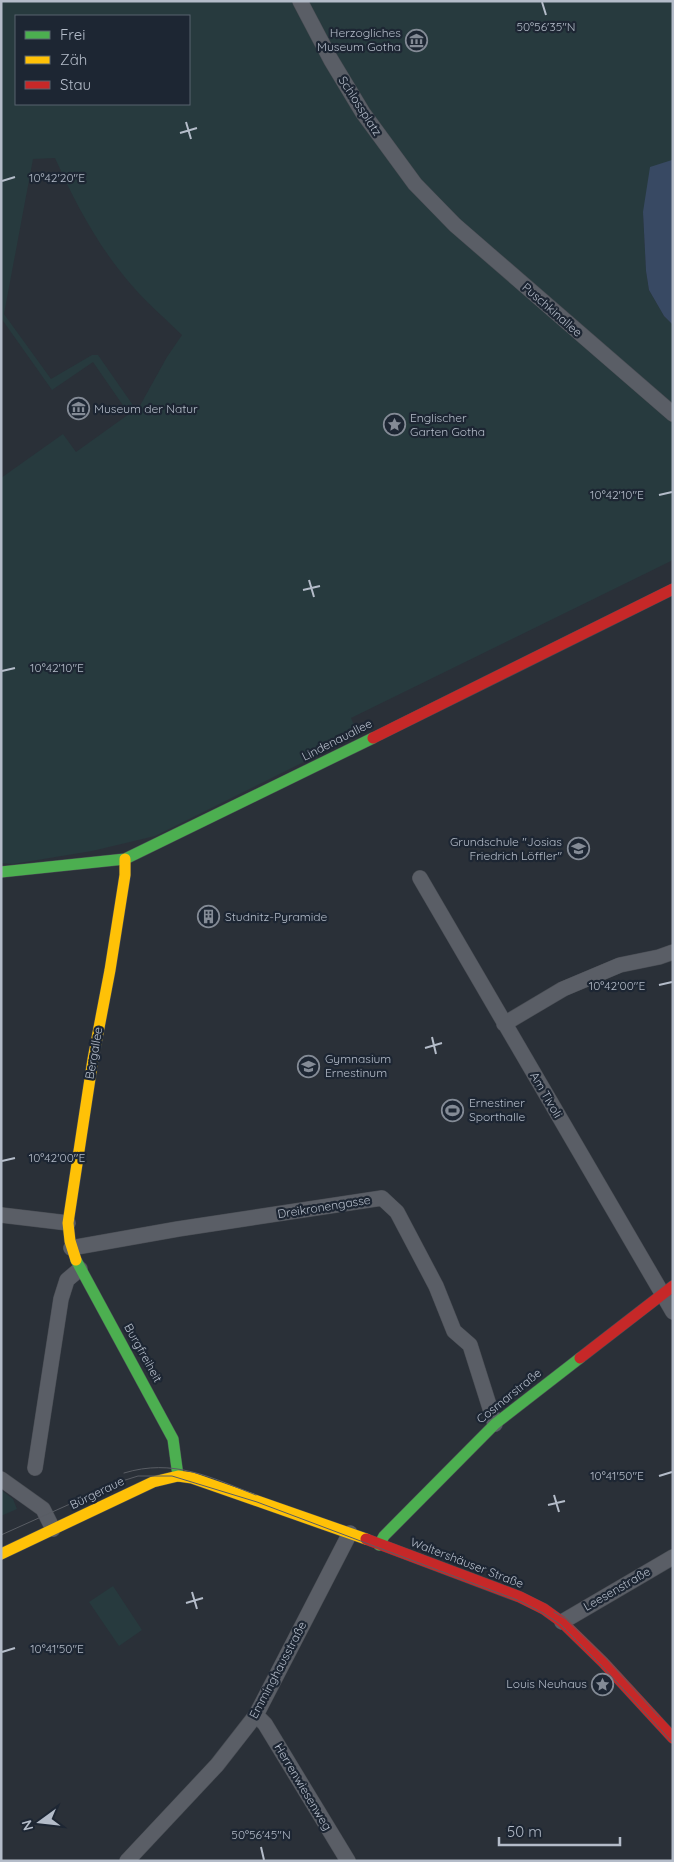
<svg xmlns="http://www.w3.org/2000/svg" width="674" height="1862" font-family="Quicksand,sans-serif">
<rect width="100%" height="100%" fill="#2a3038"/>
<!-- green -->
<path fill="#273a3e" fill-rule="evenodd" d="M1,1H673V160L643,212L646,271L649,290L664,316L673,325V560L351,718L358,735L155,836L92,851L13,864L1,863V478L63,434L76,452L129,414L93,362L52,390L1,318ZM16,16H189V104H16ZM55,158C76,205 100,250 135,289C150,306 167,320 182,335L167,357L137,411L98,355H92L51,379L4,314L33,159Z
M1,1490L13,1499L17,1509L1,1516Z
M113,1586L142,1630L119,1646L89,1602Z"/>
<!-- water -->
<path fill="#384963" d="M672,160H673V325L664,316L649,290L646,271L643,212L650,167Z"/>
<g fill="none" stroke-linecap="round" stroke-linejoin="round">
<defs>
<path id="street" d="M300,1L331,60L363,113L415,184L455,225L673,414
M420,878L673,1312
M504,1024L563,989L620,965L659,957L673,952
M1,1215L68,1223
M71,1248L178,1229L382,1198L397,1212L436,1286L454,1331L470,1345L495,1424
M35,1468L61,1299L67,1280L80,1269
M1,1479L43,1509L53,1529
M562,1622L673,1557
M256,1715L265,1724L348,1861
M127,1861L217,1765L256,1715L350,1533"/>
<path id="fast" d="M1,872L125,859L373,738
M76,1260L173,1439L178,1476
M379,1545L384,1536L495,1424L580,1358"/>
<path id="slow" d="M76,1260L70,1241L68,1223L93,1059L110,970L125,875V859
M1,1554L153,1482L178,1476L192,1478L366,1539"/>
<path id="jam" d="M373,738L673,589
M580,1358L673,1286
M366,1539L520,1597L544,1609L562,1622L603,1662L673,1738"/>
</defs>
<!-- street casing -->
<use href="#street" stroke="#484c53" stroke-width="16"/>
<!-- fast casing -->
<use href="#fast" stroke="#484c53" stroke-width="12"/>
<!-- slow casing -->
<use href="#slow" stroke="#484c53" stroke-width="12"/>
<!-- jam casing -->
<use href="#jam" stroke="#484c53" stroke-width="12"/>
<!-- street -->
<use href="#street" stroke="#5a5e66" stroke-width="15"/>
<!-- fast -->
<use href="#fast" stroke="#4caf50" stroke-width="11"/>
<!-- slow -->
<use href="#slow" stroke="#ffc107" stroke-width="11"/>
<!-- jam -->
<use href="#jam" stroke="#c62828" stroke-width="11"/>
<!-- tram -->
<path stroke="#595d64" stroke-width="1" d="M124,1473C173,1458 210,1477 256,1495
M1,1535L119,1482L138,1476H172L257,1502L520,1601L543,1613L560,1624L601,1665L673,1743
M554,1612L566,1619L607,1659L659,1717"/>
</g>
<!-- ticks -->
<path fill="none" stroke="#b4bcc9" stroke-width="2" d="M542,2L546,15M186,122L191,139M180,133L197,128M2,181L15,177M659,495L672,492M309,580L314,597M303,590L320,586M2,671L15,668M659,985L672,982M432,1037L436,1054M425,1048L442,1043M2,1161L15,1158M659,1476L672,1472M554,1495L559,1512M548,1505L565,1501M192,1592L197,1609M186,1603L203,1598M2,1652L15,1648M261,1847L264,1860"/>
<!-- icons -->
<defs>
<symbol id="museum-ring" viewBox="-11 -11 22 22"><circle r="9.5" fill="#1d2633" stroke="#848b96" stroke-width="1.5"/><path d="M0-6L6-3V-2H-6V-3ZM-5-1h2V3h-2ZM-1-1h2V3h-2ZM3-1h2V3H3ZM-6 4H6V6H-6Z" fill="#848b96"/></symbol>
<symbol id="sight-ring" viewBox="-11 -11 22 22"><circle r="9.5" fill="#1d2633" stroke="#848b96" stroke-width="1.5"/><path d="M0-6L1.8-2.2L6-1.7L2.9 1.2L3.7 5.4L0 3.3L-3.7 5.4L-2.9 1.2L-6-1.7L-1.8-2.2Z" fill="#848b96"/></symbol>
<symbol id="school-ring" viewBox="-11 -11 22 22"><circle r="9.5" fill="#1d2633" stroke="#848b96" stroke-width="1.5"/><path d="M0-5L7-2L0 1L-7-2ZM-4 1L0 2.5L4 1V4Q0 6-4 4Z" fill="#848b96"/></symbol>
<symbol id="building-ring" viewBox="-11 -11 22 22"><circle r="9.5" fill="#1d2633" stroke="#848b96" stroke-width="1.5"/><path d="M-4-6H4V6H1V3H-1V6H-4ZM-2.5-4.3h1.7v1.8h-1.7ZM.8-4.3h1.7v1.8H.8ZM-2.5-1h1.7V.8h-1.7ZM.8-1h1.7V.8H.8Z" fill="#848b96"/></symbol>
<symbol id="stadium-ring" viewBox="-11 -11 22 22"><circle r="9.5" fill="#1d2633" stroke="#848b96" stroke-width="1.5"/><path d="M0-5a6.5 5 0 1 0 0 10a6.5 5 0 1 0 0-10ZM-3.5-1.8h7v3.6h-7Z" fill="#848b96"/></symbol>
</defs>
<g fill-rule="evenodd">
<use href="#museum-ring" x="404" y="28" width="25" height="25"/>
<use href="#museum-ring" x="66" y="396" width="25" height="25"/>
<use href="#sight-ring" x="382" y="412" width="25" height="25"/>
<use href="#school-ring" x="566" y="836" width="25" height="25"/>
<use href="#building-ring" x="196" y="904" width="25" height="25"/>
<use href="#school-ring" x="296" y="1054" width="25" height="25"/>
<use href="#stadium-ring" x="440" y="1098" width="25" height="25"/>
<use href="#sight-ring" x="590" y="1672" width="25" height="25"/>
</g>
<g text-anchor="middle" stroke-width="4.5" stroke-linejoin="round" paint-order="stroke">
<!-- poi labels -->
<g font-size="12" fill="#b4bcc9" stroke="#1d2633" text-anchor="start">
<text x="401" y="37" text-anchor="end">Herzogliches<tspan x="401" dy="14">Museum Gotha</tspan></text>
<text x="94" y="413">Museum der Natur</text>
<text x="410" y="422">Englischer<tspan x="410" dy="14">Garten Gotha</tspan></text>
<text x="562" y="846" text-anchor="end">Grundschule "Josias<tspan x="562" dy="14">Friedrich Löffler"</tspan></text>
<text x="225" y="921">Studnitz-Pyramide</text>
<text x="325" y="1063">Gymnasium<tspan x="325" dy="14">Ernestinum</tspan></text>
<text x="469" y="1107">Ernestiner<tspan x="469" dy="14">Sporthalle</tspan></text>
<text x="587" y="1688" text-anchor="end">Louis Neuhaus</text>
</g>
<!-- street labels -->
<g font-size="12" fill="#b4bcc9" stroke="#1d2633">
<text transform="translate(360 106) rotate(57)" y="4">Schlossplatz</text>
<text transform="translate(552 310) rotate(41)" y="4">Puschkinallee</text>
<text transform="translate(337 740) rotate(-27)" y="4">Lindenauallee</text>
<text transform="translate(94 1053) rotate(-80)" y="4">Bergallee</text>
<text transform="translate(546 1095) rotate(60)" y="4">Am Tivoli</text>
<text transform="translate(324 1207) rotate(-9)" y="4">Dreikronengasse</text>
<text transform="translate(143 1353) rotate(61)" y="4">Burgfreiheit</text>
<text transform="translate(509 1396) rotate(-39)" y="4">Cosmarstraße</text>
<text transform="translate(97 1493) rotate(-26)" y="4">Bürgeraue</text>
<text transform="translate(467 1563) rotate(21)" y="4">Waltershäuser Straße</text>
<text transform="translate(617 1589) rotate(-30)" y="4">Leesenstraße</text>
<text transform="translate(278 1670) rotate(-62)" y="4">Emminghausstraße</text>
<text transform="translate(303 1787) rotate(59)" y="4">Herrenwiesenweg</text>
</g>
</g>
<g font-size="12" text-anchor="middle" fill="#b4bcc9" stroke="#1d2633" stroke-width="4.5" stroke-linejoin="round" paint-order="stroke">
<text x="546" y="31">50°56'35"N</text>
<text x="57" y="182">10°42'20"E</text>
<text x="617" y="499">10°42'10"E</text>
<text x="57" y="672">10°42'10"E</text>
<text x="617" y="990">10°42'00"E</text>
<text x="57" y="1162">10°42'00"E</text>
<text x="617" y="1480">10°41'50"E</text>
<text x="57" y="1653">10°41'50"E</text>
<text x="261" y="1839">50°56'45"N</text>
</g>
<!-- border -->
<rect width="674" height="1862" fill="none" stroke="#b4bcc9" stroke-width="5"/>
<!-- legend -->
<rect x="15" y="15" width="175" height="90" fill="#1d2633" stroke="#59626f"/>
<rect x="25" y="31" width="25" height="8" fill="#4caf50" stroke="#59626f"/>
<text x="60" y="40" font-size="15" fill="#b4bcc9">Frei</text>
<rect x="25" y="56" width="25" height="8" fill="#ffc107" stroke="#59626f"/>
<text x="60" y="65" font-size="15" fill="#b4bcc9">Zäh</text>
<rect x="25" y="81" width="25" height="8" fill="#c62828" stroke="#59626f"/>
<text x="60" y="90" font-size="15" fill="#b4bcc9">Stau</text>
<!-- north arrow -->
<g transform="translate(40 1822) rotate(255)" stroke="#1d2633" stroke-width="4" paint-order="stroke">
<path d="M0-4L9 19L0 12L-9 19Z" fill="#b4bcc9"/>
<text y="-8" font-size="14" font-weight="bold" text-anchor="middle" fill="#b4bcc9">N</text>
</g>
<!-- scale -->
<path d="M499 1837v8h121v-8" fill="none" stroke="#b4bcc9" stroke-width="2.5"/>
<text x="507" y="1837" font-size="15" fill="#b4bcc9" stroke="#1d2633" stroke-width="4" paint-order="stroke">50 m</text>
</svg>
